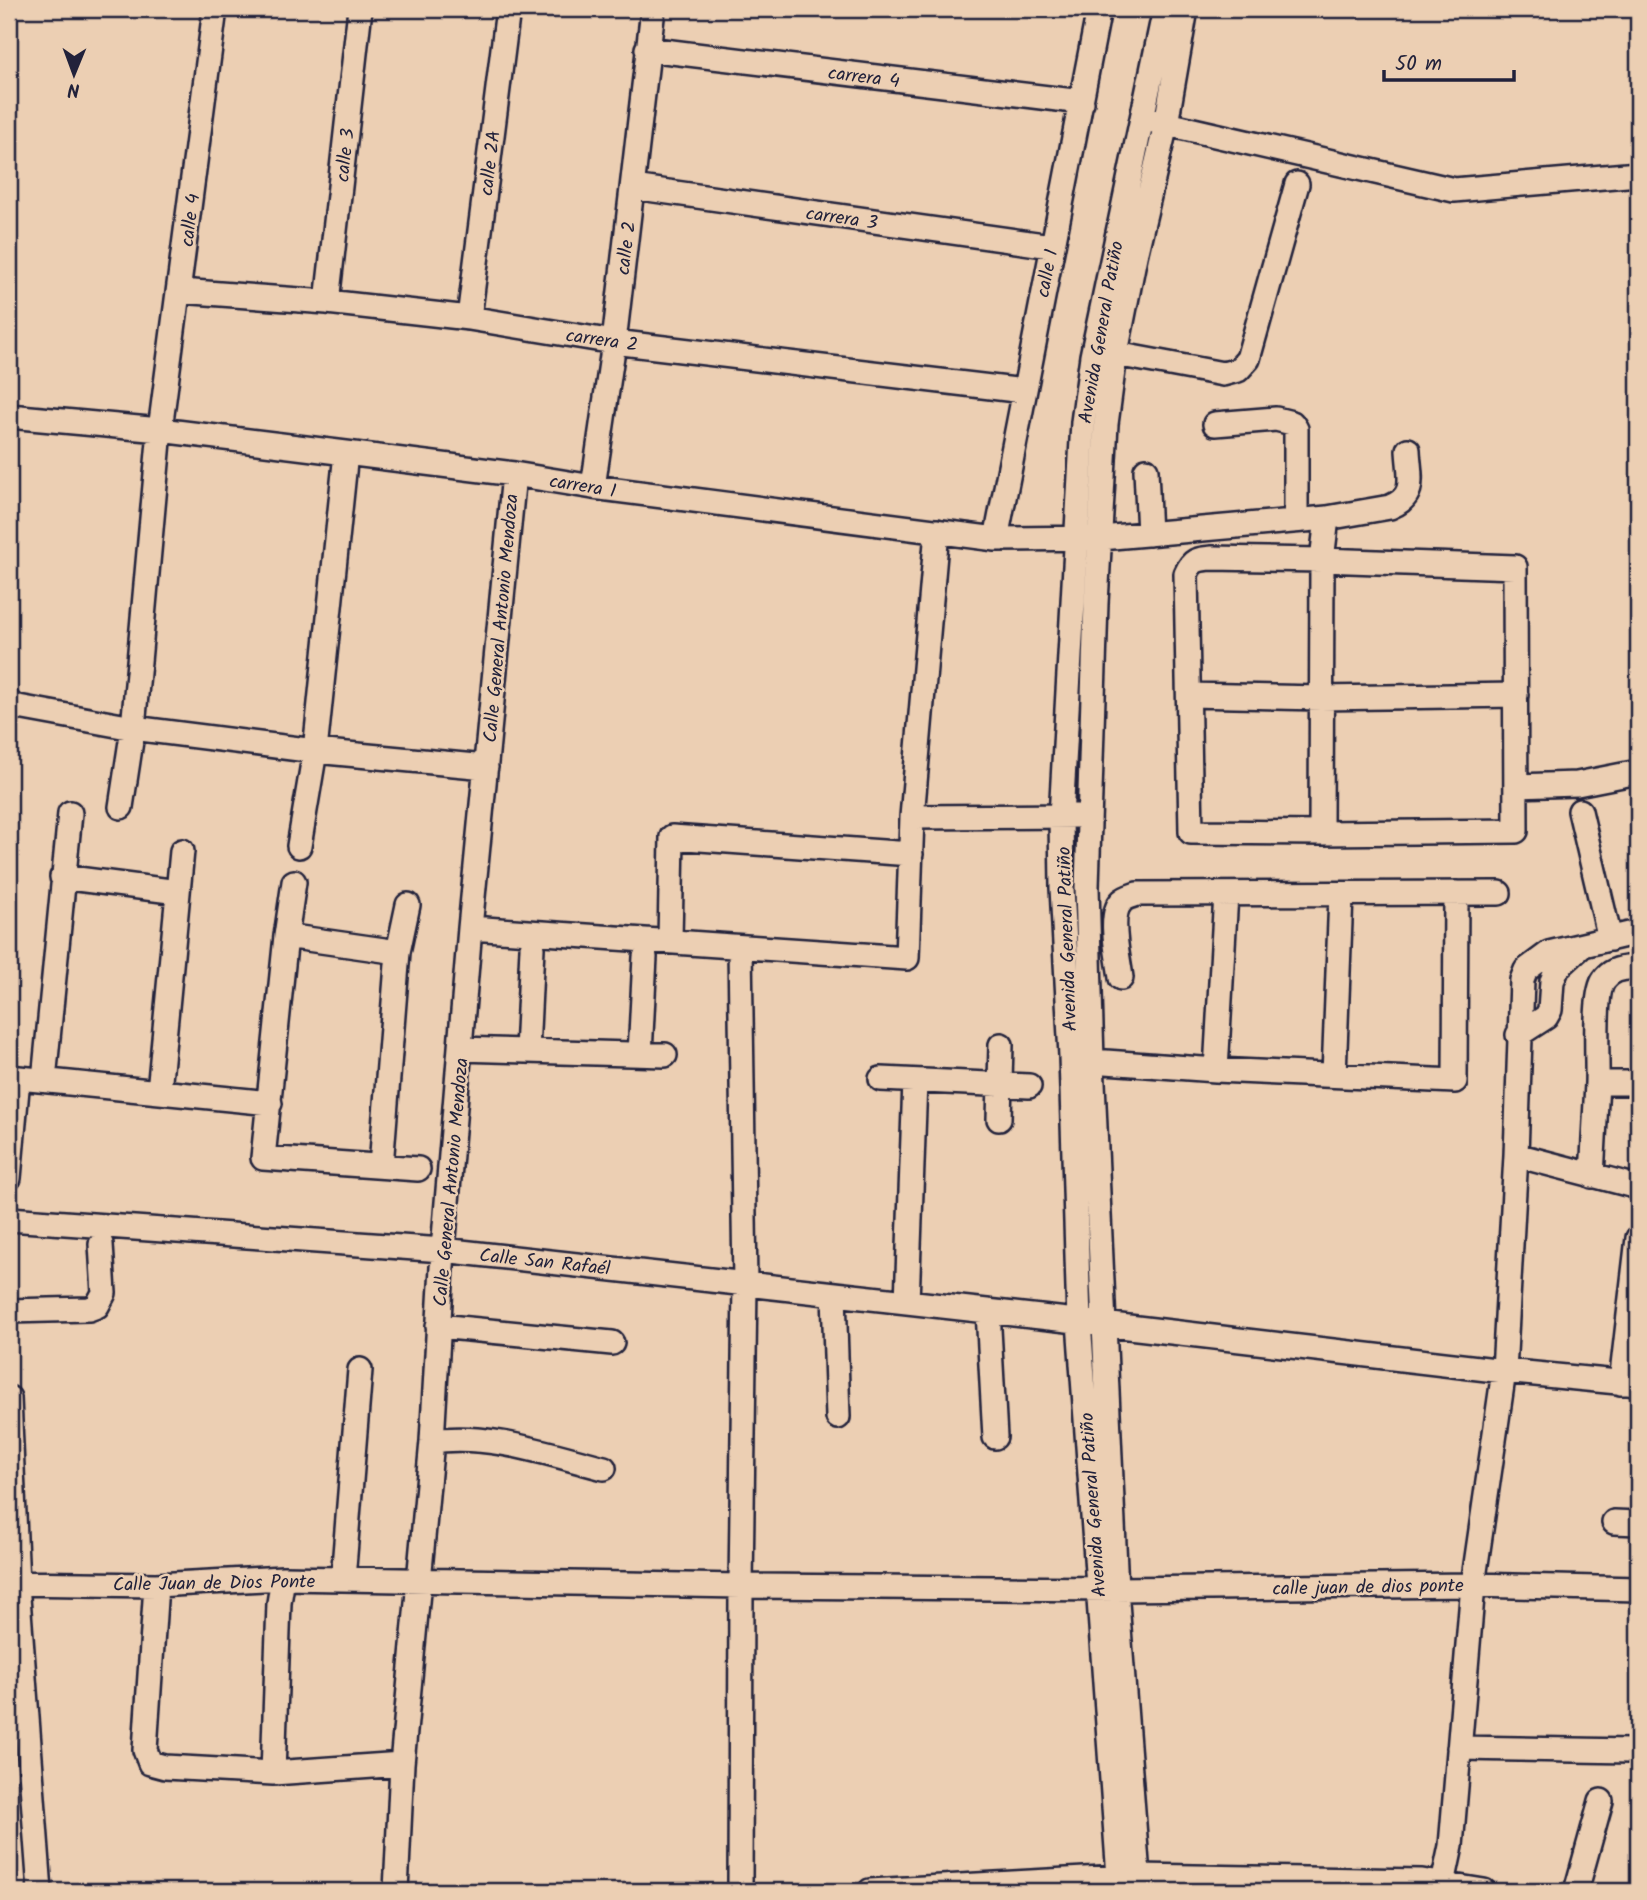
<svg xmlns="http://www.w3.org/2000/svg" width="1647" height="1900" font-family="Kalam,sans-serif">
<rect width="100%" height="100%" fill="#eccfb3"/>
<filter id="ink" filterUnits="userSpaceOnUse"><feTurbulence type="fractalNoise" baseFrequency=".0143" numOctaves="2"/><feDisplacementMap in="SourceGraphic" scale="14" xChannelSelector="R" yChannelSelector="G"/><feConvolveMatrix kernelMatrix="1 2 1 2 8 2 1 2 1" color-interpolation-filters="sRGB"/></filter>
<g filter="url(#ink)">
<g fill="none" stroke-linecap="round" stroke-linejoin="round">
<defs>
<path id="minor" d="M647,49L1082,102
M1154,121L1454,190L1638,174
M633,187L1051,246
M180,291L327,302L469,318L614,342L1024,391
M327,302L360,9
M469,318L508,9
M1116,354L1223,374L1238,370L1248,359L1297,184
M9,416L160,430L346,453L514,474L593,487L996,539L1101,538L1327,518L1390,507C1418,496 1409,475 1408,450
M1215,424L1276,419L1292,423L1296,429V520
M1146,470L1149,534
M593,487L614,342L653,9
M996,539L1099,9
M1212,558L1322,560L1515,567L1516,831L1321,833L1191,832L1186,574C1192,560 1197,559 1212,558Z
M1189,695L1321,698L1516,695
M9,702L13,706L133,728L315,751L486,767
M1516,786L1577,784L1638,772
M121,807L133,728L160,430L215,9
M1580,811L1610,939
M912,817L1077,816
M1321,833L1322,560L1327,518
M299,846L315,751L346,453
M62,877L178,892
M294,882L286,936L263,1158L418,1169
M470,928C616,937 761,949 907,958L912,817L937,531
M286,936L398,952L381,1166
M670,940L672,837L911,854
M740,948L745,1283L741,1586L740,1891
M398,952L408,905
M1638,968C1626,967 1612,968 1604,980C1593,994 1598,1062 1597,1083H1638
M1121,978C1119,959 1107,915 1122,901C1126,897 1132,896 1137,894L1499,893
M1518,1035L1546,1017L1550,1010L1552,981L1558,968L1581,947
M460,1049L665,1055
M527,1051L532,948
M640,1054L645,957
M1092,1061L1216,1070L1455,1081L1456,893
M1216,1070L1226,894
M1334,1075L1341,895
M9,1077L270,1103
M881,1079L1029,1086
M44,1080L70,813
M159,1091L182,851
M999,1119L1001,1045
M1516,1155L1638,1187
M1592,1176L1597,1083
M9,1178L18,1078
M9,1219L443,1250L1103,1324L1504,1371L1638,1384
M834,1294L838,1417
M907,1302L915,1081
M9,1311L89,1309L97,1306L104,1293L101,1244
M988,1311L995,1437
M438,1326L612,1343
M1621,1383L1638,1238
M9,1398L17,1584L40,1891
M432,1441C490,1433 549,1454 604,1468
M1614,1522L1638,1523
M343,1579L360,1370
M9,1583L156,1585L283,1578L741,1586L1116,1589L1473,1585L1638,1589
M156,1585L145,1750L150,1763L165,1767L273,1773L402,1764
M1459,1748L1631,1751
M273,1773L279,1603L283,1578
M1138,1876L1116,1589L1092,1061L1087,887L1096,603L1106,424L1114,363L1135,256L1166,124L1186,9
M1119,1877L1079,1322L1071,1056L1062,888L1061,817L1083,422L1092,356L1165,9
M1443,1884L1451,1846L1473,1585L1504,1371L1516,1155L1522,980L1526,970L1549,953L1638,932
M396,1891L402,1764L432,1441L443,1250L470,928L514,474
M870,1891L1138,1876L1422,1881L1484,1891
M1576,1891L1601,1801"/>
</defs>
<!-- minor casing -->
<use href="#minor" stroke="#22223b" stroke-width="28"/>
<!-- minor -->
<use href="#minor" stroke="#eccfb3" stroke-width="23"/>
</g>
</g>
<g text-anchor="middle" stroke-width="5" stroke-linejoin="round" paint-order="stroke">
<!-- street labels -->
<g font-size="19" fill="#22223b" stroke="#eccfb3">
<text transform="translate(864 76) rotate(7)" y="7">carrera 4</text>
<text transform="translate(344 155) rotate(-84)" y="7">calle 3</text>
<text transform="translate(489 163) rotate(-83)" y="7">calle 2A</text>
<text transform="translate(842 217) rotate(8)" y="7">carrera 3</text>
<text transform="translate(189 220) rotate(-83)" y="7">calle 4</text>
<text transform="translate(625 248) rotate(-83)" y="7">calle 2</text>
<text transform="translate(1046 273) rotate(-79)" y="7">calle 1</text>
<text transform="translate(1100 332) rotate(-80)" y="7">Avenida General Patiño</text>
<text transform="translate(602 339) rotate(8)" y="7">carrera 2</text>
<text transform="translate(583 485) rotate(9)" y="7">carrera 1</text>
<text transform="translate(500 618) rotate(-85)" y="7">Calle General Antonio Mendoza</text>
<text transform="translate(1066 939) rotate(-92)" y="7">Avenida General Patiño</text>
<text transform="translate(450 1182) rotate(-85)" y="7">Calle General Antonio Mendoza</text>
<text transform="translate(545 1261) rotate(6)" y="7">Calle San Rafaél</text>
<text transform="translate(1092 1505) rotate(-94)" y="7">Avenida General Patiño</text>
<text transform="translate(214 1582) rotate(-1)" y="7">Calle Juan de Dios Ponte</text>
<text transform="translate(1368 1586) rotate(-1)" y="7">calle juan de dios ponte</text>
</g>
</g>
<!-- margin -->
<rect width="1647" height="1900" fill="none" stroke="#eccfb3" stroke-width="35"/>
<rect x="18" y="18" width="1612" height="1865" fill="none" stroke="#22223b" stroke-width="2.5" filter="url(#ink)"/>
<!-- north arrow -->
<g transform="translate(74 74) rotate(181)" stroke="#eccfb3" stroke-width="5" paint-order="stroke">
<path d="M0-5L12 26L0 18L-12 26Z" fill="#22223b"/>
<text y="-10" font-size="19" font-weight="bold" text-anchor="middle" fill="#22223b">N</text>
</g>
<!-- scale -->
<path d="M1384 70v10h130v-10" fill="none" stroke="#22223b" stroke-width="3.5"/>
<text x="1395" y="70" font-size="21" fill="#22223b" stroke="#eccfb3" stroke-width="5" paint-order="stroke">50 m</text>
</svg>
